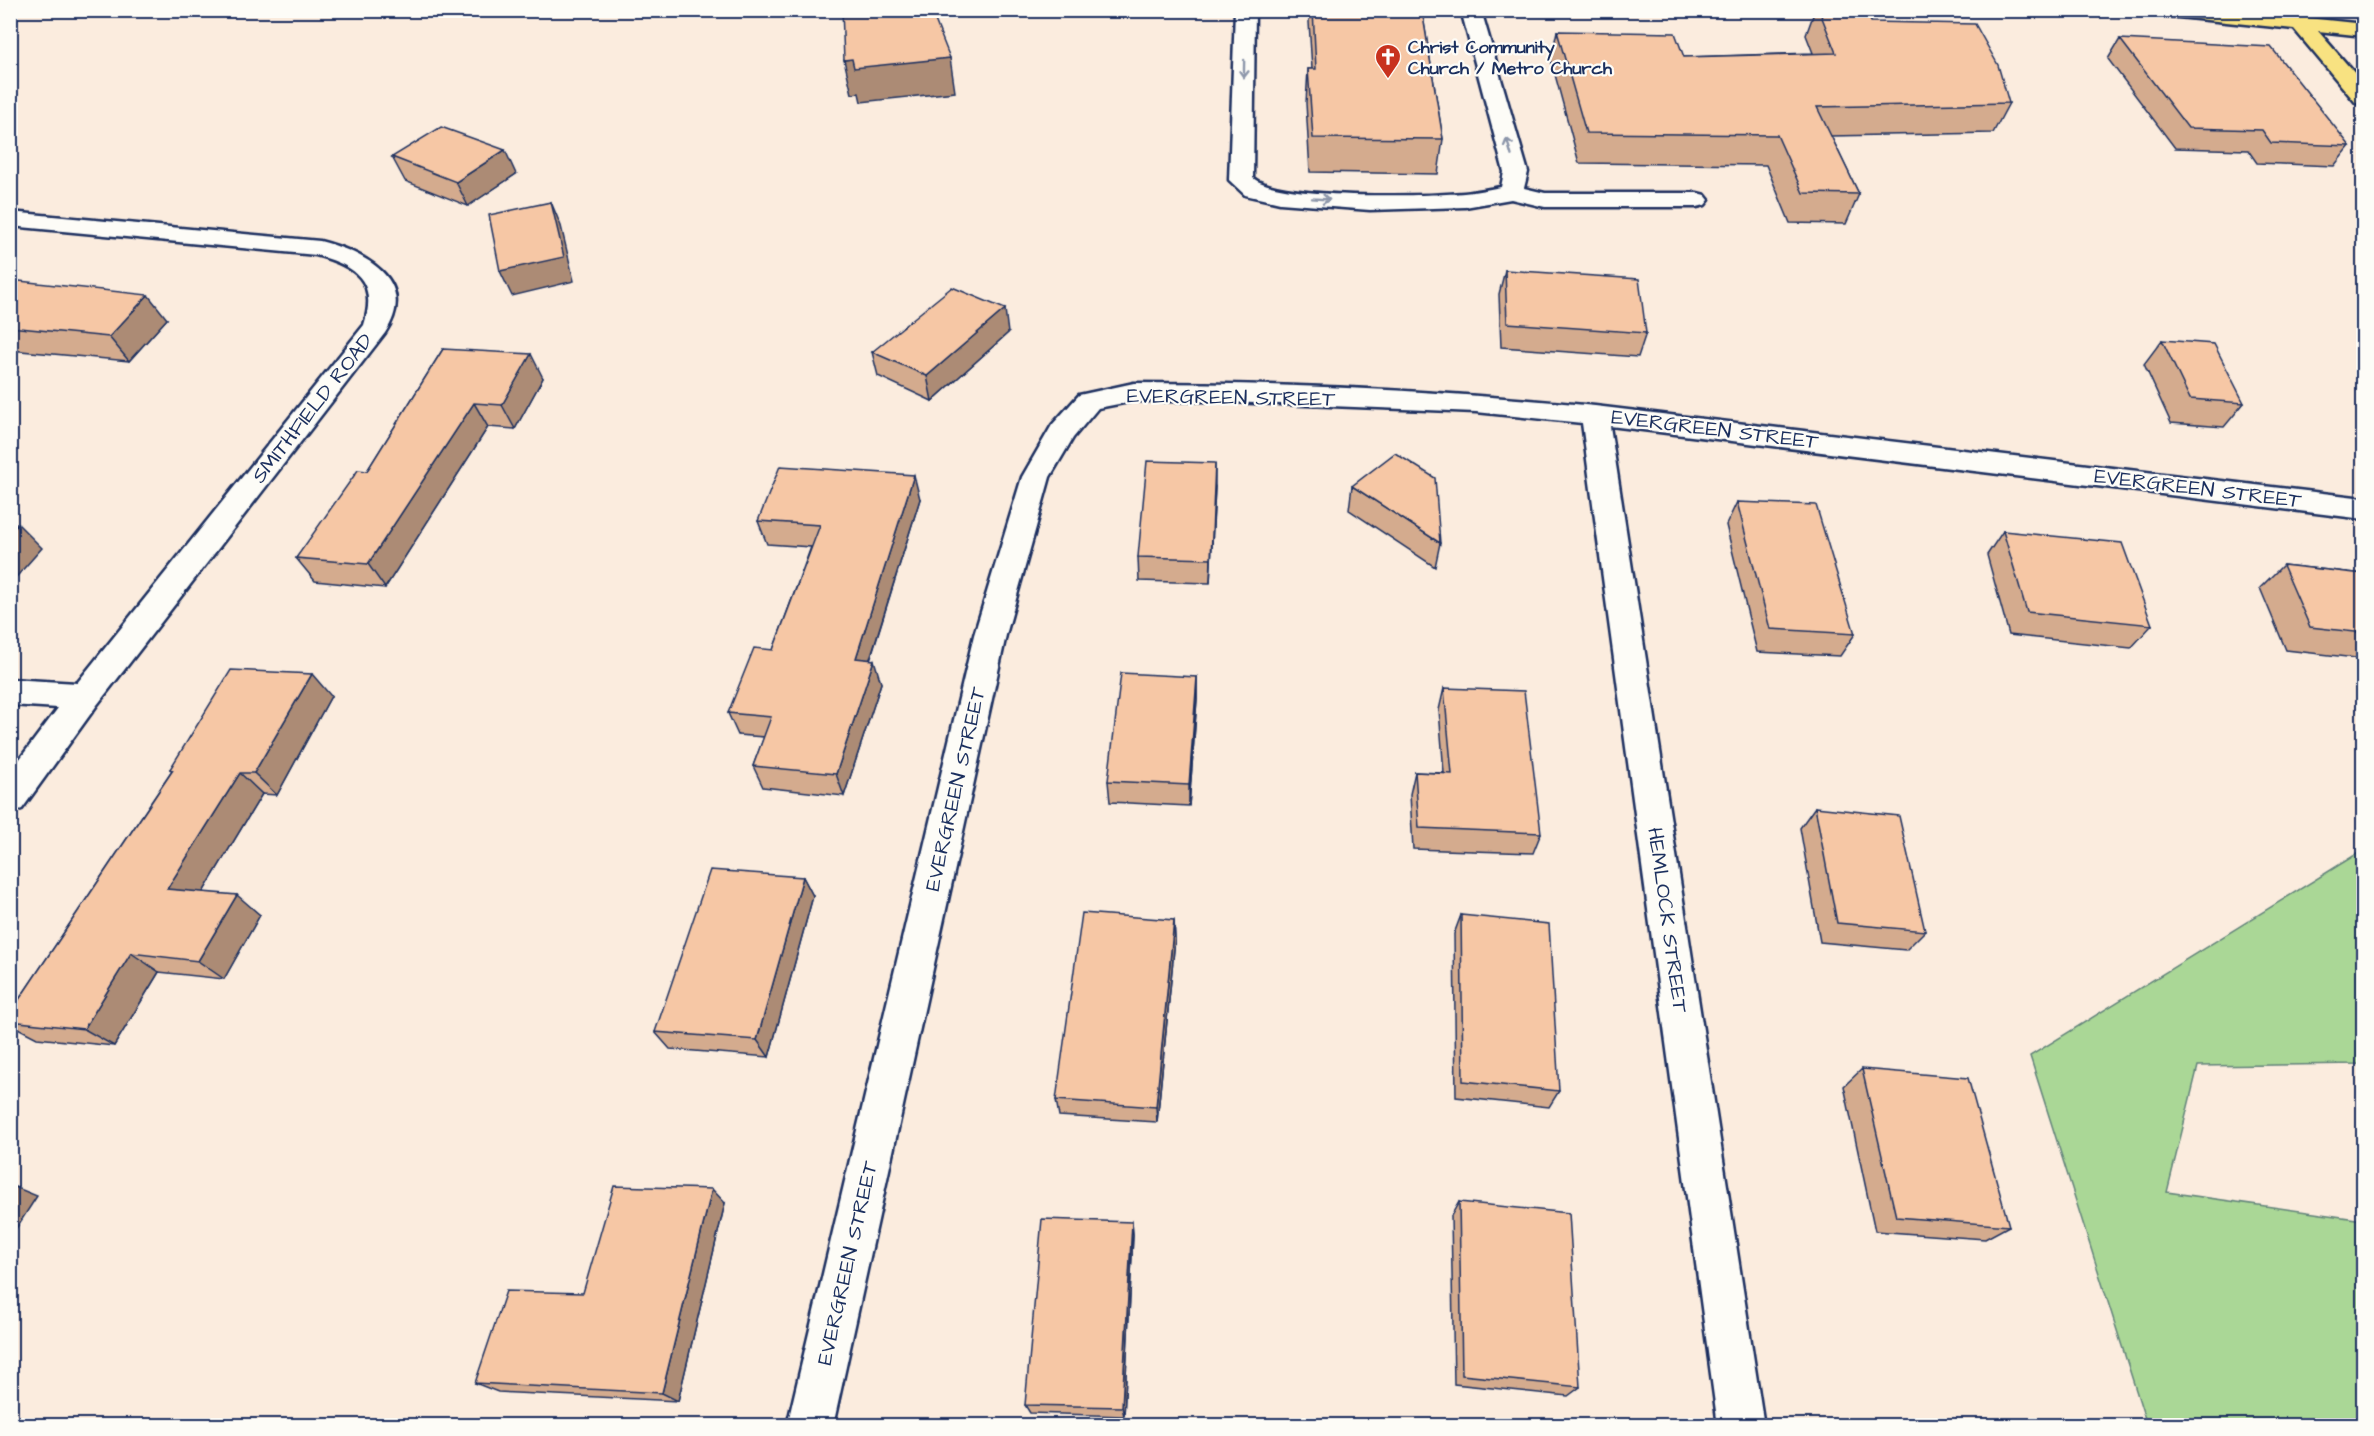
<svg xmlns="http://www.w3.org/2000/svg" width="2374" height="1436" font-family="'Architects Daughter',sans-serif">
<rect width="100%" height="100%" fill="#fbecde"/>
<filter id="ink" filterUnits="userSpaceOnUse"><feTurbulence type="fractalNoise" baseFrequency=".0167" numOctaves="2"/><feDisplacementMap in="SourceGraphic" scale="12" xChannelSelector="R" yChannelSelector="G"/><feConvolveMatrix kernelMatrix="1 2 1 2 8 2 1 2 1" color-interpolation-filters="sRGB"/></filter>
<g filter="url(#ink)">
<!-- green -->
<path fill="#aad796" stroke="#62837a" stroke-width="1.5" d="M2360,852L2364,855L2363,1064L2198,1066L2167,1192L2363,1220V1425H2147L2030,1056Z"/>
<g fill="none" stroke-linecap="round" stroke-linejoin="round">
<defs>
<path id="minor" d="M1235,10H1255L1253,178C1279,200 1425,196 1464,193C1476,192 1489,189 1501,187L1504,172L1461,10H1481L1528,172L1524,188L1545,193H1697L1705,195L1709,200L1705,205L1697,207H1545L1511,199L1465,207L1370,210L1280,203L1245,195L1229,180Z
M2282,10H2302L2311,24L2308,28H2294Z
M10,212L320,241C362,252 420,279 385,333L97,705L22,809L10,813V772L58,708L10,705V679L77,683L364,325C378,281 356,266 316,255L10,226Z
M1134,383C1288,383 1442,391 1595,406L2364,498V519L1610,426L1764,1426H1718L1582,423L1476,412L1205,401H1134L1098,408L1073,438L1050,477L1006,635L833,1426H787L974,635L1022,477L1052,425L1079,395Z"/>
<path id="major" d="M2158,10H2232L2364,24V36L2318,31L2364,84V104L2356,103L2294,29L2168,16L2161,14Z"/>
</defs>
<!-- minor casing -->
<use href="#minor" stroke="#1b2f5e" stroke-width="5"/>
<!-- major casing -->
<use href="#major" stroke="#1b2f5e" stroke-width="5"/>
<!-- minor -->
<use href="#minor" fill="#fdfcf7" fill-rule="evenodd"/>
<!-- major -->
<use href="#major" fill="#f8e281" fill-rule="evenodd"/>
</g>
<!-- wall -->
<path fill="#d4ab8e" stroke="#1b2f5e" stroke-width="1.5" d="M1310,10H1422L1443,139L1438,174L1310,172L1306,103L1308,69H1312L1309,22Z
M1815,10H1866L1871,22L2009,103L1993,133L1831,136L1859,194L1846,224L1790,223L1766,165L1579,163L1551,60L1557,31L1684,57L1813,53L1806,35Z
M2120,39L2350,146L2334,166L2257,163L2248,150L2175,148L2108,59Z
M392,157L516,174L468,206L405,181Z
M1505,270L1646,333L1638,357L1501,347L1499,294Z
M10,280L167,319L129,361L10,350Z
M1008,333L932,401L878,376L872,352Z
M2162,340L2244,403L2224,427L2171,423L2144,364Z
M443,349L543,378L515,429L488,427L385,588L315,581L296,558L367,471Z
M1352,486L1440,543L1435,567L1349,510Z
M1215,487L1210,583L1139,581L1138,557Z
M920,499L870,660L881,683L844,796L763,787L753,766L764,737L738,735L728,713L773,650L811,547L767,544L758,521Z
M1737,502L1855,634L1840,656L1757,652L1726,525Z
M2003,531L2152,625L2131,648L2009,635L1987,555Z
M2283,565L2364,574V659L2286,650L2260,588Z
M1197,677V699L1189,806L1110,802L1108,781Z
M1444,688L1541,833L1533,853L1413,849L1410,794L1415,772L1444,773L1439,710Z
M331,696L277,795L262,794L203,892L260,915L224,979L159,972L114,1046L37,1038L10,1024V1013L172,771L170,769Z
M1815,807L1925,931L1906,950L1820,942L1800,828Z
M803,877L813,896L769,1057L670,1049L655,1032Z
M1461,915L1559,1091L1549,1107L1456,1097L1454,934Z
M1174,920L1175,939L1157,1122L1059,1116L1056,1100Z
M1862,1069L2009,1226L1985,1239L1875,1231L1844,1086Z
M1459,1202L1580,1387L1568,1396L1454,1384L1451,1216Z
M725,1203L678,1401L498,1392L475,1383L583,1293Z
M1132,1222L1133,1235L1124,1416L1030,1413L1025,1405Z"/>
<!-- shaded-wall -->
<path fill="#ac8b74" stroke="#1b2f5e" stroke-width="1.5" d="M950,58L955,92L861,102L859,93L852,94L844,60L852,59Z
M505,150L516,174L468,206L456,182Z
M551,202L561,226L574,281L512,296L500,271Z
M148,295L167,319L129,361L109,337Z
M1005,309L1008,333L932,401L927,376Z
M531,354L543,378L515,429L502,405Z
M474,403L488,427L385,588L368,564Z
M1215,463V487L1210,583Z
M914,475L920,499L863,681L856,658Z
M18,524L42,548L10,584V533Z
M874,660L881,683L844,796L836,774Z
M312,674L331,696L277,795L254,773Z
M1197,677V699L1189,806V785Z
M240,773L262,794L193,909L167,889Z
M803,877L813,896L769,1057L757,1040Z
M237,895L260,915L224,979L198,961Z
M1174,920L1175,939L1157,1122L1156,1107Z
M131,953L159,972L114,1046L84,1029Z
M10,1185L37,1196L10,1238Z
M712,1189L725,1203L678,1401L662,1393Z
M1132,1222L1133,1235L1124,1416L1122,1407Z"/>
<!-- building -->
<path fill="#f6c7a5" stroke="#1b2f5e" stroke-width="1.5" d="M842,10H931L950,58L854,68L852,59L844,60Z
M1313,10H1422L1443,139L1313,138L1308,69H1316Z
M1819,10H1866L1871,22L1975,24L1998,65L2009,103L1817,107L1859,194L1803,193L1777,135L1586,133L1557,31L1675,33L1684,57L1836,53Z
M2120,39L2271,47L2350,146L2271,143L2262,130L2188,128Z
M441,127L505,150L456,182L392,157Z
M551,202L564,257L500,271L489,215Z
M1505,270L1639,279L1646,333L1507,323Z
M10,280L148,295L109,337L10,327Z
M952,287L1005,309L927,376L872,352Z
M2162,340L2214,344L2244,403L2190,399Z
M443,349L531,354L502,405L474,403L368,564L296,558L358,470L367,471Z
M1395,453L1435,478L1440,543L1352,486Z
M1147,461L1215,463L1211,559L1138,557Z
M780,466L914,475L856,658L874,660L836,774L753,766L771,717L728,713L754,648L773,650L820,525L758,521Z
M1737,502L1816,505L1855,634L1770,629Z
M10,523L18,524L10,533Z
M2003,531L2122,543L2152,625L2027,612Z
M2283,565L2364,574V633L2310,627Z
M231,670L312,674L254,773H240L167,889L237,895L198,961L131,953L84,1029L10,1021V1013L173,770L170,769Z
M1121,673L1197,677L1189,785L1108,781Z
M1444,688L1524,691L1541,833L1419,828L1415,772L1452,774Z
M1815,807L1899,816L1925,931L1837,923Z
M710,870L803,877L757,1040L655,1032Z
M1082,913L1174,920L1156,1107L1056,1100Z
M1461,915L1549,924L1559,1091L1463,1081Z
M1862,1069L1968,1078L2009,1226L1896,1217Z
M614,1186L712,1189L662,1393L475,1383L506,1291L583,1293Z
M1459,1202L1569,1213L1580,1387L1462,1375Z
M1042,1219L1132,1222L1122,1407L1025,1405Z"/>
<!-- one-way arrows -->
<defs><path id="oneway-shaft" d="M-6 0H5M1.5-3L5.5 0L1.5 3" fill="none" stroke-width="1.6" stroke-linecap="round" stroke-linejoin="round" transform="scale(1.5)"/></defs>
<g stroke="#8c96aa">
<use href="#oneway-shaft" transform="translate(1244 69) rotate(91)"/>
<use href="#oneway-shaft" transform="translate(1509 147) rotate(-106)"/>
<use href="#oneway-shaft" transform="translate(1321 199) rotate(4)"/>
</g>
</g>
<!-- icons -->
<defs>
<symbol id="church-pin" viewBox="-11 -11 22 30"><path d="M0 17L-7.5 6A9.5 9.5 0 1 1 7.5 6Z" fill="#c8321e" stroke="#fdfcf7"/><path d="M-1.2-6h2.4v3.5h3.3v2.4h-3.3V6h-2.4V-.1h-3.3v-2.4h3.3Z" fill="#fff"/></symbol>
</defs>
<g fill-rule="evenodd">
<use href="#church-pin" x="1373" y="42" width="30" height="40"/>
</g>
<g text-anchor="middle" stroke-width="4.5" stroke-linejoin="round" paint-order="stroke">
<!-- far-poi labels -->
<g font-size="18" font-weight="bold" fill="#1b2f5e" stroke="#fdfcf7" text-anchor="start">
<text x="1408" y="53">Christ Community<tspan x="1408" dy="21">Church / Metro Church</tspan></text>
</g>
<!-- street labels -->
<g font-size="21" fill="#1b2f5e" stroke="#fdfcf7">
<text transform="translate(1231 397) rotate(1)" y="7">EVERGREEN STREET</text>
<text transform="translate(312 408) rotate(-52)" y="7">SMITHFIELD ROAD</text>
<text transform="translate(1715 429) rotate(7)" y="7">EVERGREEN STREET</text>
<text transform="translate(2198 488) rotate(7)" y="7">EVERGREEN STREET</text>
<text transform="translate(955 789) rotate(-77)" y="7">EVERGREEN STREET</text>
<text transform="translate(1668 920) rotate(82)" y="7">HEMLOCK STREET</text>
<text transform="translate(847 1263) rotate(-77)" y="7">EVERGREEN STREET</text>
</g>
</g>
<!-- margin -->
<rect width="2374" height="1436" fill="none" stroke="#fdfcf7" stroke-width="36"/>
<rect x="18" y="18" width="2338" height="1400" fill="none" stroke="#1b2f5e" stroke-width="2" filter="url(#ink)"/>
</svg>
